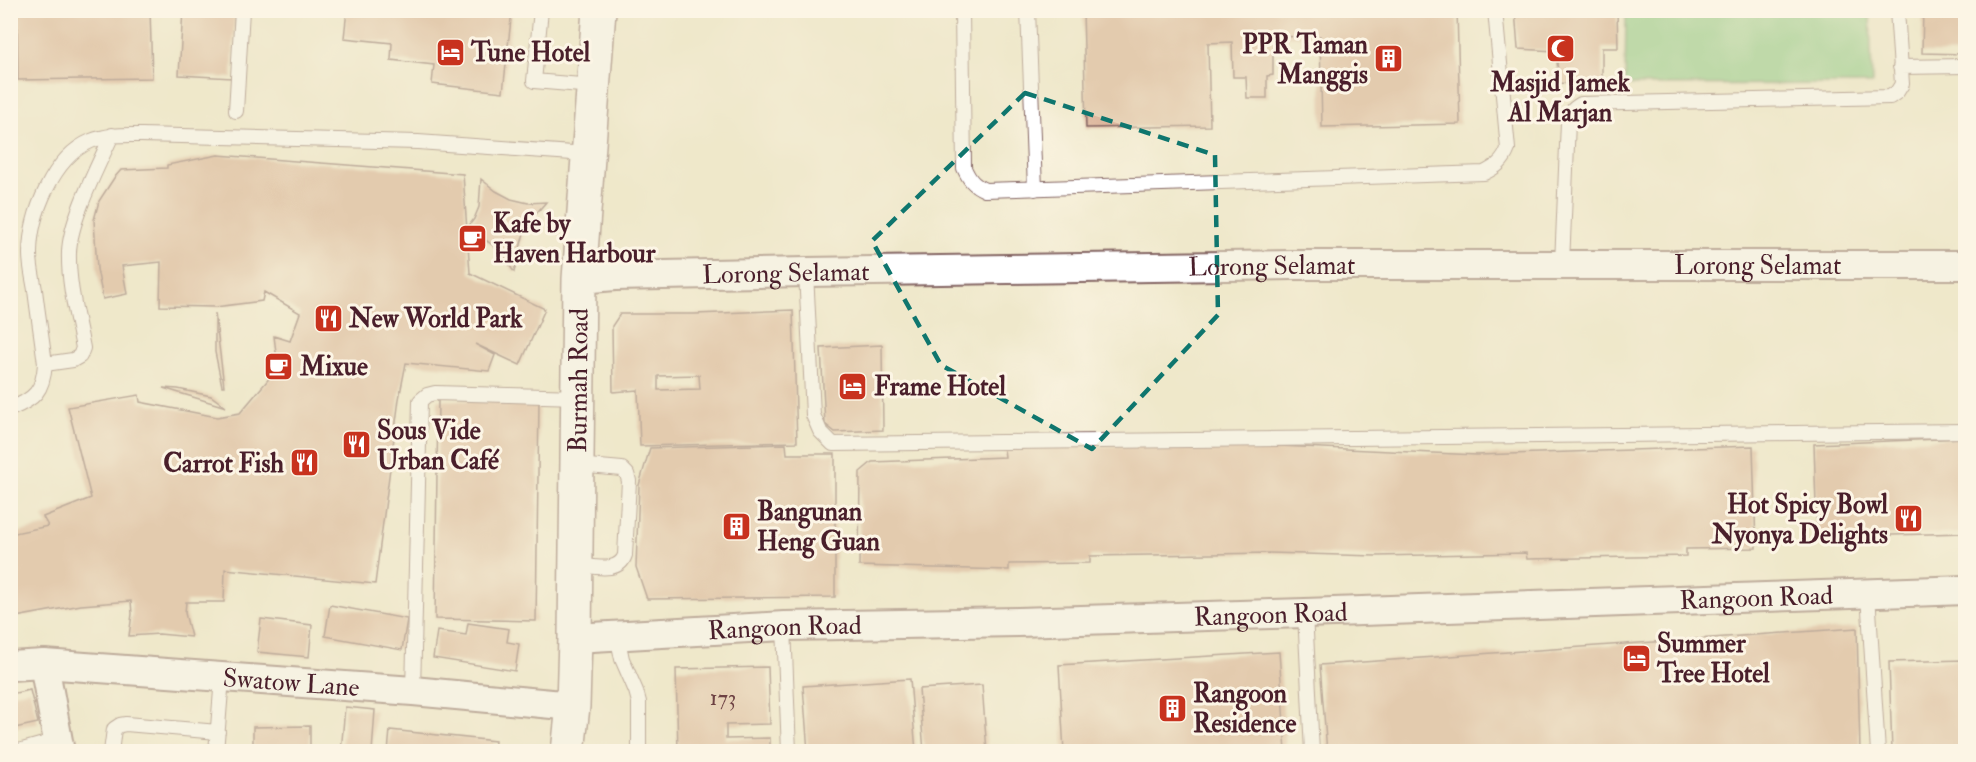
<svg xmlns="http://www.w3.org/2000/svg" width="1976" height="762" font-family="'IM FELL Double Pica',serif">
<rect width="100%" height="100%" fill="#fcf5e5"/>
<filter id="ink" filterUnits="userSpaceOnUse"><feTurbulence type="fractalNoise" baseFrequency=".0167" numOctaves="2"/><feDisplacementMap in="SourceGraphic" scale="12" xChannelSelector="R" yChannelSelector="G"/><feConvolveMatrix kernelMatrix="1 2 1 2 8 2 1 2 1" color-interpolation-filters="sRGB"/></filter>
<filter id="wash" filterUnits="userSpaceOnUse"><feTurbulence type="fractalNoise" baseFrequency=".008" numOctaves="4" result="noise"/><feDisplacementMap in="SourceGraphic" scale="24" xChannelSelector="R" yChannelSelector="G"/><feGaussianBlur stdDeviation="1.35" result="paint"/><feColorMatrix in="noise" values="0 0 0 0 0 0 0 0 0 0 0 0 0 0 0 0 0 1.4 0 .05"/><feComposite in="paint" operator="in"/></filter>
<g filter="url(#wash)">
<rect width="100%" height="100%" fill="#efe8cb"/>
<!-- green -->
<path fill="#85c881" stroke="#687456" stroke-width="1.5" d="M1626,11H1870L1872,84L1625,85Z"/>
<g id="blocks">
<!-- building -->
<path fill="#d6a88c" fill-rule="evenodd" d="M17,10H150L152,78L18,80Z
M183,10H235L232,78L179,75Z
M347,10H512L503,92L432,84L434,65L391,60L392,43L344,38Z
M1083,10H1457L1460,124L1322,127L1320,36L1273,37V75L1267,76V98H1247L1246,77H1233L1232,42L1208,43L1210,126L1086,128Z
M1515,10H1617L1618,48H1602V86L1559,83L1556,51L1518,49Z
M1923,10H1965V54L1922,53Z
M218,155L463,174L470,273L545,309L520,365L475,344L495,355L489,371L406,363L399,399L375,584L225,569L224,602H186L185,613L191,637L159,634L129,636L132,614L131,601L81,605L10,618V534L48,526L43,517L91,498L68,407L139,395L140,402L217,417L240,413L278,368L274,336L290,341L300,313L264,292L262,301L215,307L160,306L161,262L122,266L127,294L103,299L97,269L94,220L99,201L114,178L121,170L167,168V165Z
M481,179L496,191L511,199L528,203L546,202L534,216L524,233L514,272L504,257L493,245L467,228L474,219L479,207Z
M793,310L797,442L640,446L638,390L613,392L612,326L620,314H695ZM699,375L700,389L658,390V376Z
M215,313L224,386H222L215,352Z
M882,345L883,430L835,432L825,424L821,348Z
M163,388L178,389L211,396L226,407Z
M438,400L539,402L536,621L435,619Z
M1965,438V533L1817,537L1814,444Z
M1216,443L1477,455L1753,446L1756,548L1686,549V556L1527,559L1526,553L1376,556L1270,553L1090,556V563L1009,564V570L859,566L860,472L872,462L1005,457L1004,449Z
M786,444L787,454H835V597L647,599L636,567L639,485L650,448Z
M330,605L407,619L402,650L325,636Z
M261,619L312,625L309,657L257,652Z
M468,623L509,629L507,642L519,644L515,671L433,658L437,631L466,635Z
M1857,628L1860,752H1327L1320,665Z
M1279,652L1286,752H1064L1059,665Z
M1965,660V752H1892L1889,662Z
M768,667L770,724L726,725V739L770,738V752H678L676,669Z
M910,679L916,752H808L803,686Z
M982,685L987,752H924L919,689Z
M30,690L38,723L10,729V694Z
M345,707L375,710L372,752H341Z
M310,726V750L253,751V727Z
M390,730L495,741L494,752H388Z"/>
</g>
</g>
<g filter="url(#ink)">
<use href="#blocks" fill-opacity="0" stroke="#846563" stroke-width="1.5"/>
<g fill="none" stroke-linecap="round" stroke-linejoin="round">
<defs>
<path id="lane" d="M541,10L534,81L593,86
M962,10L964,168C969,179 973,185 985,190L1484,173C1496,167 1503,162 1508,149L1495,10
M1028,10L1035,189
M1900,67L1966,66
M236,111L242,10
M1562,264L1568,122C1570,113 1572,109 1581,104L1890,97L1897,92L1902,84L1897,10
M806,272L813,415L820,431L833,444L1966,431
M45,364L73,360L80,356L83,348C77,317 68,284 69,252C70,220 98,166 112,135
M10,409C35,399 43,391 45,364C42,339 38,315 35,290C33,278 30,266 30,254C30,215 53,157 91,141C108,134 124,135 141,135L418,142L587,154
M577,465L622,469L627,474L629,481L625,555C619,574 593,566 577,565
M1868,594L1878,752
M1305,613L1312,752
M784,626L789,752
M617,635L622,659L636,691L639,702V752
M413,691L420,401L427,395L435,393L577,397
M15,752L58,740
M111,752L114,729L120,725L126,724L218,732
M216,752L222,678"/>
<g id="street">
<path id="s1" d="M579,279L615,276L806,272L1292,265H1966"/>
<path id="s2" d="M575,638L784,626L1018,622L1305,613L1966,590"/>
<path d="M44,664L60,752"/>
<path id="s3" d="M10,666L44,664L413,691L573,706"/>
</g>
<g id="secondary">
<path id="s4" d="M568,752L573,706L575,638L579,279L599,10"/>
</g>
</defs>
<!-- lane casing -->
<use href="#lane" stroke="#846563" stroke-width="16"/>
<!-- street casing -->
<use href="#street" stroke="#846563" stroke-width="32"/>
<!-- secondary casing -->
<use href="#secondary" stroke="#846563" stroke-width="36"/>
<!-- lane -->
<use href="#lane" stroke="#fff" stroke-width="14"/>
<!-- street -->
<use href="#street" stroke="#fff" stroke-width="28"/>
<!-- secondary -->
<use href="#secondary" stroke="#fff" stroke-width="33"/>
</g>
</g>
<!-- marked area -->
<path d="M0 0H1976V762H0ZM1025,93L1215,155L1218,315L1092,449L941,365L872,241Z" fill="#efe8cb" fill-opacity=".55" fill-rule="evenodd"/>
<path fill="none" stroke="#0f766e" stroke-width="4.5" stroke-dasharray="12 8" stroke-linejoin="round" d="M1025,93L1215,155L1218,315L1092,449L941,365L872,241Z"/>
<!-- icons -->
<defs>
<symbol id="mosque-square" viewBox="-11 -11 22 22"><rect x="-9" y="-9" width="18" height="18" rx="4" fill="#c8321e" stroke="#fcf5e5"/><path d="M3.5-4.9A6 6 0 1 0 3.5 4.9A5 5 0 1 1 3.5-4.9Z" fill="#fff"/></symbol>
<symbol id="hotel-square" viewBox="-11 -11 22 22"><rect x="-9" y="-9" width="18" height="18" rx="4" fill="#c8321e" stroke="#fcf5e5"/><path d="M-6-4.5h1.5V1H6V5H4.5V3h-9V5H-6ZM-4 0a1.8 1.8 0 1 1 3.6 0ZM.5 0V-2.5h3Q6-2.5 6 0Z" fill="#fff"/></symbol>
<symbol id="building-square" viewBox="-11 -11 22 22"><rect x="-9" y="-9" width="18" height="18" rx="4" fill="#c8321e" stroke="#fcf5e5"/><path d="M-4-6H4V6H1V3H-1V6H-4ZM-2.5-4.3h1.7v1.8h-1.7ZM.8-4.3h1.7v1.8H.8ZM-2.5-1h1.7V.8h-1.7ZM.8-1h1.7V.8H.8Z" fill="#fff"/></symbol>
<symbol id="cafe-square" viewBox="-11 -11 22 22"><rect x="-9" y="-9" width="18" height="18" rx="4" fill="#c8321e" stroke="#fcf5e5"/><path d="M-5.5-4.5H6V0H3Q3 3.5 0 3.5H-2.5Q-5.5 3.5-5.5 0ZM3-3.2v2h1.7v-2ZM-6 4.5H4V6H-6Z" fill="#fff"/></symbol>
<symbol id="restaurant-square" viewBox="-11 -11 22 22"><rect x="-9" y="-9" width="18" height="18" rx="4" fill="#c8321e" stroke="#fcf5e5"/><path d="M-5-6h1v4h1v-4h1v4h1v-4h1v5L-1.5 .5V6h-2V.5L-5-1ZM5-6V6H3V1.5H1.5Q1.5-4 5-6Z" fill="#fff"/></symbol>
</defs>
<g fill-rule="evenodd">
<use href="#mosque-square" x="1544" y="32" width="33" height="33"/>
<use href="#hotel-square" x="434" y="36" width="33" height="33"/>
<use href="#building-square" x="1372" y="42" width="33" height="33"/>
<use href="#cafe-square" x="456" y="222" width="33" height="33"/>
<use href="#restaurant-square" x="312" y="302" width="33" height="33"/>
<use href="#cafe-square" x="262" y="350" width="33" height="33"/>
<use href="#hotel-square" x="836" y="370" width="33" height="33"/>
<use href="#restaurant-square" x="340" y="428" width="33" height="33"/>
<use href="#restaurant-square" x="288" y="446" width="33" height="33"/>
<use href="#restaurant-square" x="1892" y="502" width="33" height="33"/>
<use href="#building-square" x="720" y="510" width="33" height="33"/>
<use href="#hotel-square" x="1620" y="642" width="33" height="33"/>
<use href="#building-square" x="1156" y="692" width="33" height="33"/>
</g>
<g text-anchor="middle" stroke-width="6" stroke-linejoin="round" paint-order="stroke">
<!-- number labels -->
<g font-size="22" fill="#6d4143">
<text x="723" y="705">173</text>
</g>
<!-- poi labels -->
<g font-size="26" font-weight="bold" fill="#4a1f2b" stroke="#fcf5e5" text-anchor="start">
<text x="1368" y="53" text-anchor="end">PPR Taman<tspan x="1368" dy="30">Manggis</tspan></text>
<text x="471" y="61">Tune Hotel</text>
<text x="1560" y="91" text-anchor="middle">Masjid Jamek<tspan x="1560" dy="30">Al Marjan</tspan></text>
<text x="493" y="232">Kafe by<tspan x="493" dy="30">Haven Harbour</tspan></text>
<text x="349" y="327">New World Park</text>
<text x="300" y="375">Mixue</text>
<text x="874" y="395">Frame Hotel</text>
<text x="377" y="439">Sous Vide<tspan x="377" dy="30">Urban Café</tspan></text>
<text x="284" y="472" text-anchor="end">Carrot Fish</text>
<text x="1888" y="513" text-anchor="end">Hot Spicy Bowl<tspan x="1888" dy="30">Nyonya Delights</tspan></text>
<text x="757" y="520">Bangunan<tspan x="757" dy="30">Heng Guan</tspan></text>
<text x="1657" y="652">Summer<tspan x="1657" dy="30">Tree Hotel</tspan></text>
<text x="1193" y="702">Rangoon<tspan x="1193" dy="30">Residence</tspan></text>
</g>
<!-- street labels -->
<g font-size="26" fill="#4a1f2b" stroke="#fcf5e5">
<text dy="9" stroke="none"><textPath href="#s1" startOffset="1179">Lorong Selamat</textPath></text>
<text dy="9" stroke="none"><textPath href="#s1" startOffset="693">Lorong Selamat</textPath></text>
<text dy="9" stroke="none"><textPath href="#s1" startOffset="207">Lorong Selamat</textPath></text>
<text dy="9" stroke="none"><textPath href="#s4" startOffset="372">Burmah Road</textPath></text>
<text dy="9" stroke="none"><textPath href="#s2" startOffset="1182">Rangoon Road</textPath></text>
<text dy="9" stroke="none"><textPath href="#s2" startOffset="696">Rangoon Road</textPath></text>
<text dy="9" stroke="none"><textPath href="#s2" startOffset="210">Rangoon Road</textPath></text>
<text dy="9" stroke="none"><textPath href="#s3" startOffset="282">Swatow Lane</textPath></text>
</g>
</g>
<!-- margin -->
<rect width="1976" height="762" fill="none" stroke="#fcf5e5" stroke-width="36"/>
</svg>
